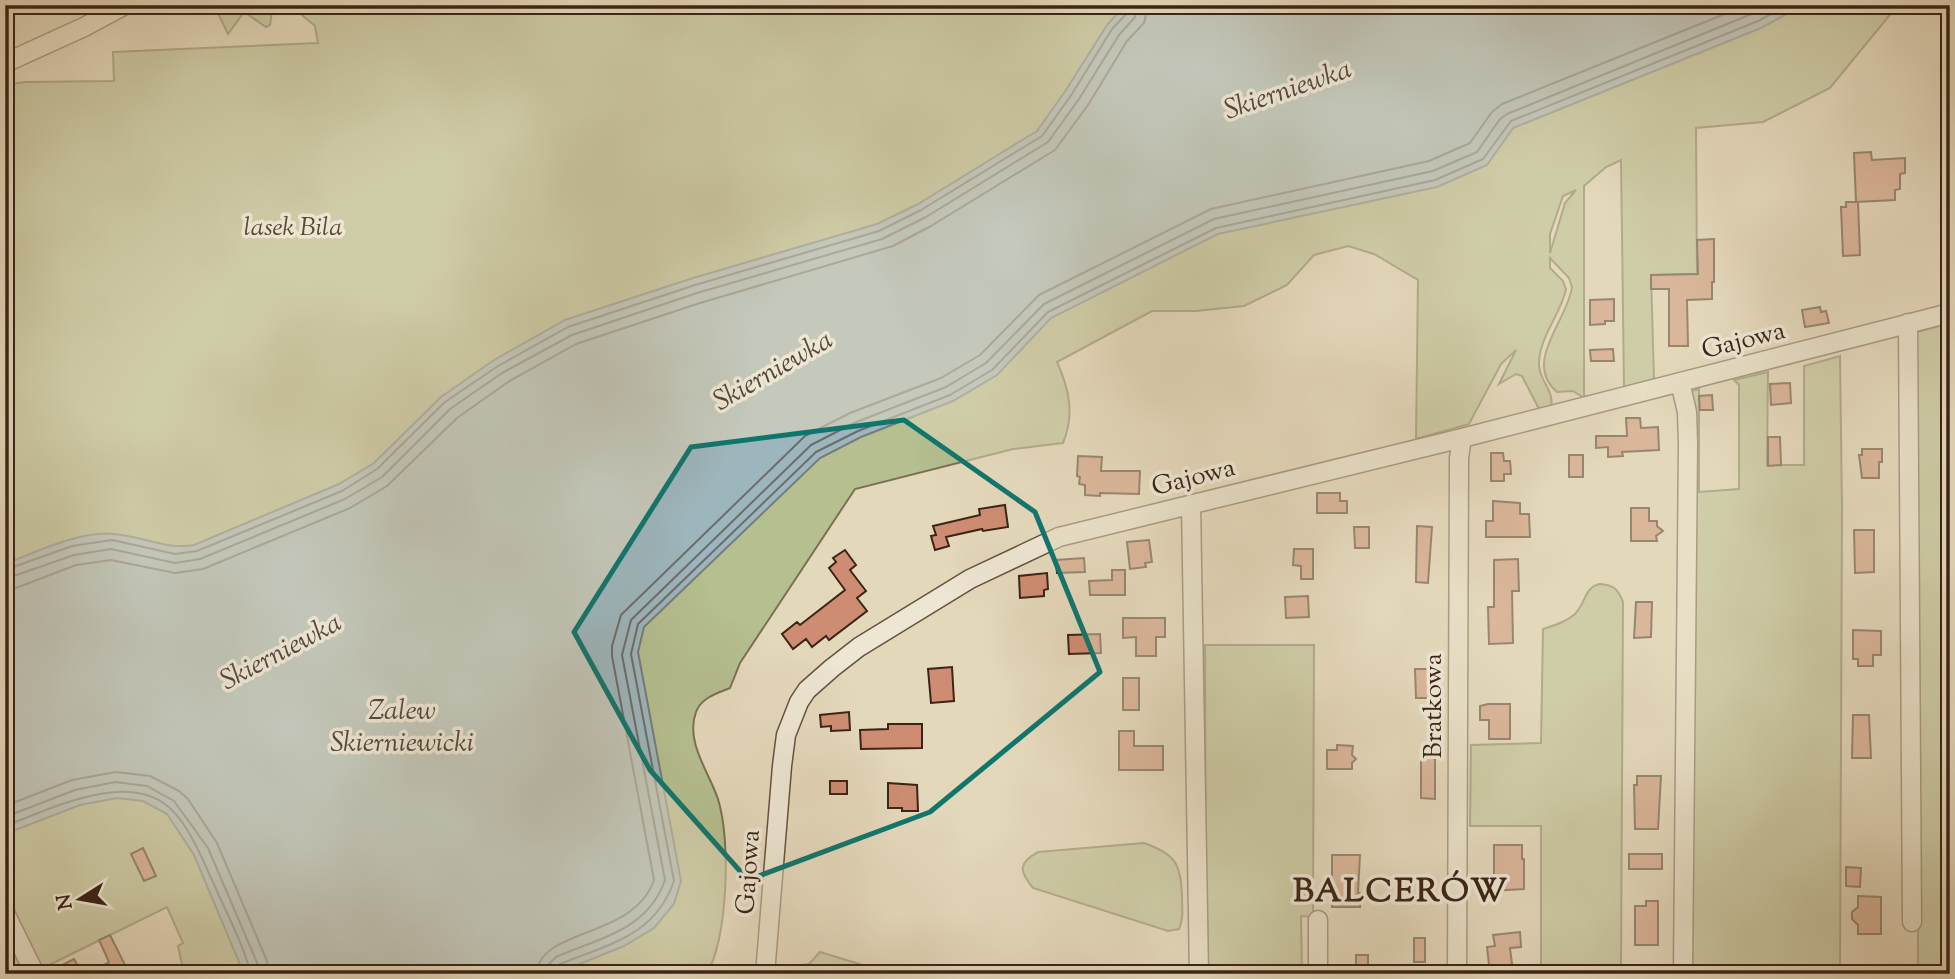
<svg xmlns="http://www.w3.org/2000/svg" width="1955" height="979" font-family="'Sorts Mill Goudy',serif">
<rect width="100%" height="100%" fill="#e4d8bb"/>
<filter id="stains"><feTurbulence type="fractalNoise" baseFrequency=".00286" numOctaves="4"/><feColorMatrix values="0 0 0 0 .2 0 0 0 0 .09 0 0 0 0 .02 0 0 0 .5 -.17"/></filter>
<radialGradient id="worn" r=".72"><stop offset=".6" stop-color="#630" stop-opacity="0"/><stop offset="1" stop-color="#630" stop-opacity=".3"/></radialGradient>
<!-- green -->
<path fill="#b5bf90" stroke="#787253" stroke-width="2" fill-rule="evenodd" d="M214,5H273L270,25L266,27L244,12L228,34Z
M290,5H1898L1830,88L1763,122L1696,128L1697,274L1651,275L1654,379L1624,387L1621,160L1606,167L1584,186V398L1573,391L1557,392C1522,362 1568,320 1572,287L1569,278L1550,258V268L1563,281L1566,289C1561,314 1540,336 1539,362C1538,380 1555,390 1551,408L1540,411L1522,376L1516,374L1499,384L1516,350L1501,364L1469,424L1416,439L1418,280L1374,254L1348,246L1314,255L1287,285L1244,306L1196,311H1152L1057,362C1069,389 1075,414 1063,443L1013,449L855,489L740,663L730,688C717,693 701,698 696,712C685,742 709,772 718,799C731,841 728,935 707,974H184L178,946L183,943L167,907L43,968L28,974H5V85L25,82L114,81L113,52L318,43L315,26ZM1576,190L1565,203L1550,253V234L1563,196Z
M1950,323V974H1918L1917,332Z
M1840,356L1842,509L1840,974H1686L1691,391L1699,389V492L1739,489V385L1734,380L1768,372L1767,465H1804V366Z
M1600,584C1614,585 1618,589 1623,602L1621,970H1675L1677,637L1679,640L1681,974H1541V826H1470L1471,745L1541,743L1543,629C1555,625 1566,622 1575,614C1586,603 1584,587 1600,584Z
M1205,645H1314L1313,917L1301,916L1302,974H1206Z
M1144,843C1175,854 1181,863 1182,896C1182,908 1184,918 1179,929L1168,931L1033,888C1019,871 1018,863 1038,852Z
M820,952L876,969V974H775L781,968L809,964Z
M1018,965L1064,974H1018Z"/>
<!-- water -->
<path fill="#9db6bd" stroke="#767c7a" stroke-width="2" d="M1125,5H1803L1761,28L1513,128L1487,165L1437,187L1218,234L1051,318L997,375L953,401L861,437L820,458L644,627L638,652L681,881L674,904L654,928L624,946L555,974H244L194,855L167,814L143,801L117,798L80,805L5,834V564C36,552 82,530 114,534C141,536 167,550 194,545L339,484L374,463L441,397L494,360L565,320L693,278L877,224L918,204L1037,131L1066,90L1107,25Z"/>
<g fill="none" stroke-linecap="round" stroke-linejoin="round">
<!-- shore -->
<path stroke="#6c6d6a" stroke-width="2" d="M5,570L72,546L112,540L175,554L197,551L342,491L377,469L445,402L498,366L568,327L695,285L879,231L921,210L1042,136L1072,94L1112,29L1128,12L1129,5
M5,579L74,555L111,549L175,563L200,559L345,499L382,477L450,409L502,373L572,335L697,293L882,239L926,217L1048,142L1079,99L1119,35L1135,17L1138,5
M5,589L16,588L76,565L111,560L175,573L203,569L350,508L387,486L457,418L508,382L576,344L700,303L893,246L931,226L1055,150L1088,105L1127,41L1144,23L1148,5
M5,806L72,780L116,772L150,776L179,791L188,799L217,843L267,961L269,974
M5,817L75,790L115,782L147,786L174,801L208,848L258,965L259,974
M5,826C51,809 130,768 172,810C191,829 205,865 216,889C225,910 248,954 250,974
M537,974C538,928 634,939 654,880L612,656V646L621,615L805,436L850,413L941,378L980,355L1039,295L1211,209L1429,161L1470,143L1492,112L1502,104L1747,5
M547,974L549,964L556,957C599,938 648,930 665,880L622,655L631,620L811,445L854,423L946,387L986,363L1044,304L1214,219L1433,171L1477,152L1500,119L1507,114L1754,13L1770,5
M556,974L560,964C609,944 655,936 674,881L631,654L638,624L816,452L858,431L950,395L992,370L1048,312L1216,228L1435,180L1483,159L1511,121L1758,21L1788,5"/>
</g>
<!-- building -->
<path fill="#ce8d72" stroke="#3b2416" stroke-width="2" d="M1871,152L1872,160L1905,158V173L1900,174V189L1895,190V200L1856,202L1854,153Z
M1846,202H1858L1860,255L1843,256L1841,207H1846Z
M1714,239V282H1712V299L1687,300L1688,346H1669V289H1651V275L1698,274L1697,240Z
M1614,299V321H1605V324L1590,325V300Z
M1820,307L1821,312L1826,311L1829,323L1805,327L1802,310Z
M1613,349L1614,361H1591L1590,350Z
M1790,383L1791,403L1771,405L1770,384Z
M1712,395L1713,410H1700L1699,396Z
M1626,418H1640L1641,428L1658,427L1659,450L1622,452L1623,456L1608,457V447L1596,448V436H1627Z
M1768,437H1780L1781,465L1768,466Z
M1862,449H1882V462H1879V478H1862L1859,455H1862Z
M1491,453H1503L1504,461H1510L1511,474H1504V481H1491Z
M1569,455H1583V477H1569Z
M1078,456L1102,457L1101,471H1140L1139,494L1100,493V496L1085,495V485L1079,484L1080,477L1077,476Z
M1317,493H1340V501H1347V513H1317Z
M1493,501L1520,503V514H1529L1530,537H1486V521H1493Z
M1005,505L1008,527L983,531L982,529L946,537L949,546L935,550L931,536L936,535L933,526L980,515L979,509Z
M1631,508H1649V521H1657V526L1663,531L1656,536L1657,541H1631Z
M1417,526L1432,527L1428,583L1416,582Z
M1354,527H1369V548H1355Z
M1854,530H1874V572L1855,573Z
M1149,540L1152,562L1145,563L1146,567L1130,569L1127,542Z
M1294,549H1313V579H1301V566L1293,565Z
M845,550L856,565L850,570L866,591L857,598L867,611L829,640L826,636L812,647L806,639L793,649L782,634L797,622L800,625L845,590L829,568L836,562L833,558Z
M1084,558L1085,572L1057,573L1056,560Z
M1518,559L1519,591H1512L1513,643L1489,644L1488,607H1494V560Z
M1112,570H1125V595H1090L1089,581L1112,580Z
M1047,573L1048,589L1044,590V596L1020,598L1019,576Z
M1308,596L1309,617L1286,618L1285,597Z
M1636,602H1652L1651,637L1634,638Z
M1123,618H1165V637H1156V656H1136V637L1123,638Z
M1853,630L1881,631V655H1873V666H1858V659H1853Z
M1100,634L1101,653L1069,654L1068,635Z
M952,667L954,701L931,703L928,669Z
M1415,669H1429V681H1433L1432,698H1416Z
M1123,678H1139V710H1123Z
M1488,704H1510V739H1489V720H1480V706Z
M849,712L850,730L831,731V726L821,727L820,715Z
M1853,715H1869L1871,758H1852Z
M888,724H922V748L861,749L860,730L888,729Z
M1119,731H1134V746H1163V770H1119Z
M1337,745L1353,746L1352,755L1356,759L1352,763V769H1327V750H1337Z
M1421,753H1435V799L1421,798Z
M1637,776H1661L1658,829H1635L1634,785H1637Z
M830,781H847V794H830Z
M888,783L917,785L918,811H902V808H888Z
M1494,845H1522V859H1524V889L1489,891V875H1494Z
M143,848L156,876L144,881L131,854Z
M1629,854H1662V869H1629Z
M1332,855H1360L1358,893H1360V907H1332Z
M1846,867L1861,868L1860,887L1846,886Z
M1858,896L1881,897V934H1858V925L1852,919V912L1858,907Z
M1646,901H1658V945H1635V906H1646Z
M1520,932L1521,947L1510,948L1513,972L1490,974L1487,947L1495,946L1493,935Z
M110,935L127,969L118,974H88L109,962L99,940Z
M1414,938H1425V962H1414Z
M1356,955H1368V974H1356Z
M74,959L82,974H46V973Z"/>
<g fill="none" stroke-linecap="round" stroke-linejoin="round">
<defs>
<path id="minor" d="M5,63L84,27L125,5
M1908,323L1912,922
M1680,382L1687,412L1688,444L1683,970
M1191,504L1199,974
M5,913L35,974
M765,974L782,766L786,735L799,702L807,690L832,668L859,647L970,579L1059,537L1462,438L1950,313
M1318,974V920
M1457,974L1459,458L1462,438"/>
</defs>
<!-- minor casing -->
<use href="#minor" stroke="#65513f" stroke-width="21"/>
<!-- minor -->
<use href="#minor" stroke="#ede6d3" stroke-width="18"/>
</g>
<!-- marked area -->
<path d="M0 0H1955V979H0ZM904,420L1035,512L1100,672L930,812L748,880L650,770L574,632L691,447Z" fill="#e4d8bb" fill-opacity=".55" fill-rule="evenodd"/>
<path fill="none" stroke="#0f766e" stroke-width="5" stroke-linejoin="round" d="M904,420L1035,512L1100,672L930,812L748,880L650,770L574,632L691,447Z"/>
<g text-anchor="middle" stroke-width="7" stroke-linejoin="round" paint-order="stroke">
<!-- park labels -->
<g font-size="26" font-style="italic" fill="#5a4b34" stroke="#ede6d3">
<text x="293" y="235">lasek Bila</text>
</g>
<!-- street labels -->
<g font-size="26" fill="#3b2416" stroke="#ede6d3">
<text transform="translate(1743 339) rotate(-14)" y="9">Gajowa</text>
<text transform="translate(1193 476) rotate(-14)" y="9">Gajowa</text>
<text transform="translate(1432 706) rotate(-90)" y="9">Bratkowa</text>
<text transform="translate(747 872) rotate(-86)" y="9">Gajowa</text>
</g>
<!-- water labels -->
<g font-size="28" font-style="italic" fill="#544840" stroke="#ede6d3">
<text transform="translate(1287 88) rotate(-19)" y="10">Skierniewka</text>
<text transform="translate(772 369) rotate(-30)" y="10">Skierniewka</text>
<text transform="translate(280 650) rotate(-28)" y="10">Skierniewka</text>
<text x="402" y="719">Zalew<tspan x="402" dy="32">Skierniewicki</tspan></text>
</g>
<!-- district labels -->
<g font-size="33" font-weight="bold" letter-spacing="2" fill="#3b2416" stroke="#ede6d3">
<text x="1401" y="901">BALCERÓW</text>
</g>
</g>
<!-- margin -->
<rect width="1955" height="979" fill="none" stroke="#e4d8bb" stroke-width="28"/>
<rect x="7" y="7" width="1941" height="965" fill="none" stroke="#3b2416" stroke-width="3.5"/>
<rect x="14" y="14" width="1927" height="951" fill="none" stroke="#3b2416" stroke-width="2"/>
<!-- north arrow -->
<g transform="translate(80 899) rotate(259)" stroke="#ede6d3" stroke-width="5" paint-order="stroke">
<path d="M0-5L12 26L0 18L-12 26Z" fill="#3b2416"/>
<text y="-10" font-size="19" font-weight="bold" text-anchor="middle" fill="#3b2416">N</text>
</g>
<rect width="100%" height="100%" filter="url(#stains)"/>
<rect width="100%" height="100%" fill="url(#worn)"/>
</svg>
